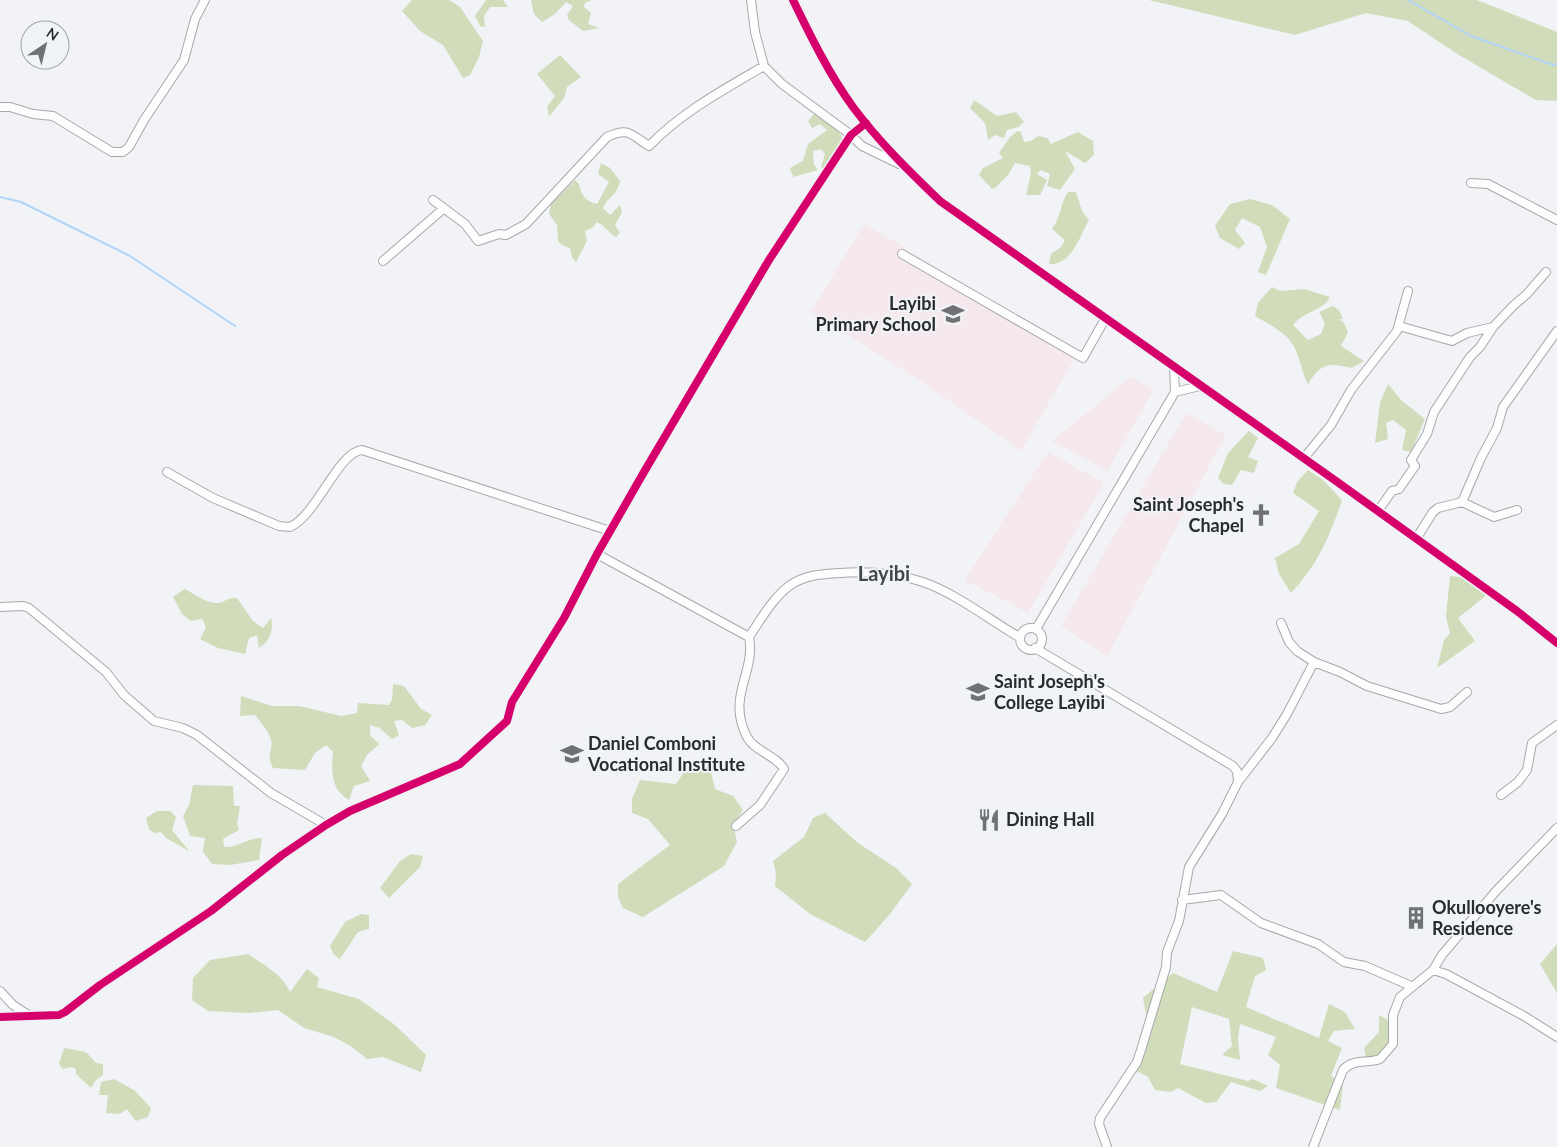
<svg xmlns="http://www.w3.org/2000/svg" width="1557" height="1147" font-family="Lato,sans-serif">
<rect width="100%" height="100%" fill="#f1f3f6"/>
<!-- education -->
<path fill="#f6e9ee" d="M864,224L905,247L899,256L1076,356L1021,451L922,382L811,312Z
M1130,377L1154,389L1108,471L1052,441Z
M1186,413L1226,435L1107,657L1061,626Z
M1048,452L1104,483L1028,613L964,580Z"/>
<!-- green -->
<path fill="#d1dcbb" d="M412,0H449L460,7L483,41L479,57L470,75L463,78L443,45L420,31L402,11Z
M486,0H503L508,7H490L484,16L485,27L480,26L475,16Z
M531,0H592L585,3L584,7L591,13L588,24L599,28L583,31L569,20L567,15L573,6L566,2L555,14L542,22L534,14Z
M1149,0H1477L1557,32V101L1536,100L1459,55L1408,21L1366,13L1295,35Z
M560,55L581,77L567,87L564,98L549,117L547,107L555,96L537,74Z
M974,100L997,116L1016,112L1024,122L1018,127L1007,130L1004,138L995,135L988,140L985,123L970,108Z
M814,114L834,126L842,137L838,149L825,170L821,167L825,154L821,149L813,151L814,165L818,170L793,177L790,168L803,161L808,144L827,130L820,124L812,128L808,121Z
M1017,131L1021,132L1024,142L1031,141L1038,136L1047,138L1051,144L1078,132L1093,141L1094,155L1085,163L1065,151L1075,169L1060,190L1047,186L1050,174L1041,170L1037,174L1047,180L1040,195H1026L1031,173L1030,166L1015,163L1008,175L995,188L992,189L979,175L983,168L1003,158L999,153L1010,137Z
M601,163L610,168L620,181C617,196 608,196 603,208L610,215L620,205L622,212L615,225L620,233L616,237C608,233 606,226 597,222L592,228L585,231L587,241L576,262L572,257L570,248L562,245L558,241L557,225L549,214L551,204L575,180L579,184C581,195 586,202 597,204L609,182L598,174Z
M1068,192H1076L1082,211L1089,220C1080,236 1071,266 1049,264L1051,254L1061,247L1065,240L1052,229C1061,217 1060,204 1068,192Z
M1250,199L1272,205L1290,219L1266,275L1258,272L1267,247L1260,227L1242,218L1235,230L1245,243L1239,249L1220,238L1215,226L1230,204Z
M1272,287L1280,291L1304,289L1330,297C1322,312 1305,310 1293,325L1308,340L1321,334L1325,323L1319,312L1333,306L1339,310L1343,319H1339L1344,323L1348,332L1341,346L1364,361L1352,368C1328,363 1322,362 1308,384C1302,373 1301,362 1296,351C1290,334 1270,325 1255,316L1258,303Z
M1388,384L1402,401L1425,419L1411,452L1402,450L1406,430L1393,420L1386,423L1388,439L1375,443L1380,403Z
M1249,431L1258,438L1248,457L1258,461L1254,473L1241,470L1232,485L1224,484L1218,478L1228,453Z
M1308,470L1323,480L1342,500C1329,538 1318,564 1291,593L1279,574L1275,558L1299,544L1319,511L1293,493L1297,482Z
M1450,576L1466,578L1488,594L1458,618L1475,641L1437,668L1444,640L1450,633L1446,617Z
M185,589C194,594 206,603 216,603C224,603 228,597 237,598L253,621L263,628L271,618C274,630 270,641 259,648L257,635L249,638L245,654L218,648L200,639L206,627L202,619L191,621L182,614L173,597Z
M393,684L404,686L421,709L432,715L425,725L412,728L402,720L394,721L399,735L392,739L380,728L370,725V735L379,744L367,755L361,766L370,781L354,786L349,800C331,790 331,770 333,752L326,745L315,753L305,770L273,768C265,752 274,751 271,740C269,731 260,722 255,715L240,716L241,696L272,706H299L341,716L357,713L358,703L389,705L392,700Z
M688,760L710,768L715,789L733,796L743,810L733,824L737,842L724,866L643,917L623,908L618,897V884L670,845L648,819L632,813V799L640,780L676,784L684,772Z
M193,785L233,786L234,806H240L237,824L239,830L223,839L224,847C239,848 246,838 262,838L259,860L230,865L212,864L203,852L205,838L190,836L183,816L189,805Z
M157,811H170L176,817L172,830L189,851L166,838L161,832L154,833L149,829L146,818Z
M825,813L858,843L896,868L912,884L890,914L865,942L810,914L775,886L776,873L773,861L804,837L813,818Z
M411,854L423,856L420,867L389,898L380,888L400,861Z
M361,914L369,915V929L358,932L340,959L334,955L330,946L345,922Z
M1557,944V993L1540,964Z
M1233,951L1263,958L1266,970L1255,976L1246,1007L1319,1038L1329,1004L1345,1012L1355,1029L1334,1031L1328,1041L1342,1048L1331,1076L1343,1084L1340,1110L1276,1088L1280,1065L1268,1055L1276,1037L1240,1024L1238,1038L1240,1060L1222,1055L1232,1046L1229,1019L1192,1007L1180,1064L1248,1081L1253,1079L1268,1086L1260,1091L1231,1082L1216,1102L1206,1103L1178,1088L1171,1092L1155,1090L1148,1077L1135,1070L1149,1031L1143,998L1173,973L1217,992Z
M248,954C262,964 283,975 290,992L307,969L319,978L317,987L359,999L395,1025L426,1055L421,1072L383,1057L367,1059L352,1047L334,1037L304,1028L278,1010L248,1013L208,1011L192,1000L193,978L210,960Z
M1379,1015L1391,1022L1387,1048L1375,1058H1366L1364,1048L1379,1032Z
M64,1048L86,1052L96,1063L103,1064V1075L96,1080L91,1088L76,1074V1069L71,1067L63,1069L59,1064Z
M114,1079L134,1090L151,1108L148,1117L136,1121L127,1109L120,1114L106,1113L108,1095H99L101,1082Z"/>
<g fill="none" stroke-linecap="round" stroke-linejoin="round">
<!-- stream -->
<path stroke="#b1d4f7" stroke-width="2" d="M1408,0L1471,36L1553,65L1557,64
M0,197L21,202L130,256L235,326"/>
<defs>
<path id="minor" d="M751,0L755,32L764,66L782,84L851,135L862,146L899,164
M793,0C811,37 829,74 853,107C879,142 909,171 940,201L1336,481L1517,611L1557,643
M0,107H10L33,114L53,116L112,152H123L129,147L144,120L184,60L195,19L205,0
M1471,183L1488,184L1557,220
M433,200L465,224L478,241L499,234L506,235L526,224L607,137C629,127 630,134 649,146C682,112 723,90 764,66
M902,254L1083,358L1105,319
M383,261L443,209
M1399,326L1452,341L1467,333L1493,327L1514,305L1527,294L1546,272
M1175,392L1200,386
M1304,458L1331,425L1351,390L1397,331L1408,291
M167,472L213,498L279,526L290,527C317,515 338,452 362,450L610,531
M1462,502L1481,458L1497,428L1503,407L1557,331
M1378,511L1392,491L1399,489L1415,466L1411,460L1427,434L1434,412L1470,357L1480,347L1493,327
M1416,539L1433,512L1438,508L1462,502L1494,517L1517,510
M597,554L749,637
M0,607L23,606L29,608L106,672L124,695L154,721L183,728L197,735L271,793L326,825
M1281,623L1289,642L1297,651L1314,662L1340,672L1367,686L1441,709L1450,707L1467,692
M1020 639a11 11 0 1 1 22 0a11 11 0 1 1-22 0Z
M1036,629L1175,392L1174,367
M1035,648L1233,766L1237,771L1238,782
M1501,795L1518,782L1527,770L1532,743L1557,725
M736,826L760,805L784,769C776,755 753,751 746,735C727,695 756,672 749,637C761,619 773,598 789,586C804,575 822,574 840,573C867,571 898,574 923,582C955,593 990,620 1019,637
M1182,900L1221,895L1261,923L1318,944L1344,962L1365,966L1411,986
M1433,970L1446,974L1524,1016L1557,1037
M0,991L13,1005L30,1016
M0,1017L59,1015L65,1012L100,985L211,911L282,855L326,825L350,811L460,764L507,721L512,702L564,618L597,554L644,472L769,260L851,135L866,123
M1107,1147L1099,1124L1100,1118L1137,1062L1141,1050L1166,967L1167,952L1179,921L1189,867L1222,814L1238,782L1272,738L1287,714L1314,662
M1313,1147L1343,1070C1354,1058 1366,1064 1380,1059L1393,1044V1015L1400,997L1433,970L1442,955L1496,891L1557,828"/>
</defs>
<!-- minor casing -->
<use href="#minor" stroke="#a7a8aa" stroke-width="10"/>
<!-- minor -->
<use href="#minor" stroke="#fdfdfe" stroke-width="8"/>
<defs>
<path id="cycleway" d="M793,0C811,37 829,74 853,107C879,142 909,171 940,201L1336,481L1517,611L1557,643
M0,1017L59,1015L65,1012L100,985L211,911L282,855L326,825L350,811L460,764L507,721L512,702L564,618L597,554L644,472L769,260L851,135L866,123"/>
</defs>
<!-- cycleway casing -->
<use href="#cycleway" stroke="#f0f3f7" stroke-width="11"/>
<!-- cycleway -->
<use href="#cycleway" stroke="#d6006c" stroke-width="8"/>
</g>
<!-- icons -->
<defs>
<symbol id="school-bare" viewBox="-9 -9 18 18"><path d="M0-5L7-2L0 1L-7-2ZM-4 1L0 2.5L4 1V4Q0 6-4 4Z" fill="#707173" stroke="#f0f3f7" stroke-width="2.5" paint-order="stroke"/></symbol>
<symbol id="church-bare" viewBox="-9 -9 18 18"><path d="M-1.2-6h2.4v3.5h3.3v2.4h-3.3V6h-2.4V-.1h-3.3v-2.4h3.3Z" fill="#707173" stroke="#f0f3f7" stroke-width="2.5" paint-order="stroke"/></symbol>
<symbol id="restaurant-bare" viewBox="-9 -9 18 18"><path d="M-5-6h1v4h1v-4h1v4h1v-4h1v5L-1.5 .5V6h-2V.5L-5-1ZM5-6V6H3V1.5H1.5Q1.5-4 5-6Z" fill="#707173" stroke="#f0f3f7" stroke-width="2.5" paint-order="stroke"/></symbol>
<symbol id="building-bare" viewBox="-9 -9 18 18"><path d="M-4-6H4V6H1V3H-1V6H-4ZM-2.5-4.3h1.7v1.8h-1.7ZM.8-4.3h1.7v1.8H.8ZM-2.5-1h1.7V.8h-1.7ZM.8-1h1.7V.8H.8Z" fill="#707173" stroke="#f0f3f7" stroke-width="2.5" paint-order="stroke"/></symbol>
</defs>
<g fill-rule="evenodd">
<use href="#school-bare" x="937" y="298" width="32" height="32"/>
<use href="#church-bare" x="1245" y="499" width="32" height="32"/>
<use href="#school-bare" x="962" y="676" width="32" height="32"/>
<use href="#school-bare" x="556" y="738" width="32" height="32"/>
<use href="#restaurant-bare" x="973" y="804" width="32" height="32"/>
<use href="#building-bare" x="1400" y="902" width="32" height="32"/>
</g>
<g text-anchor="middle" stroke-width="4" stroke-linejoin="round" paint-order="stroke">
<!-- poi labels -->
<g font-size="18" font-weight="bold" fill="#2a2b2d" stroke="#f0f3f7" text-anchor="start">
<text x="936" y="310" text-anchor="end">Layibi<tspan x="936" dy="21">Primary School</tspan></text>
<text x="1244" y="511" text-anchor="end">Saint Joseph's<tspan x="1244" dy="21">Chapel</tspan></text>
<text x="994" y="688">Saint Joseph's<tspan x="994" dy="21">College Layibi</tspan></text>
<text x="588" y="750">Daniel Comboni<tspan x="588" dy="21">Vocational Institute</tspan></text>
<text x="1006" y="826">Dining Hall</text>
<text x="1432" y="914">Okullooyere's<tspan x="1432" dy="21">Residence</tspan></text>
</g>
<!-- quarter labels -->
<g font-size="20" font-weight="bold" fill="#444749" stroke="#f0f3f7">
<text x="884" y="581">Layibi</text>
</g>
</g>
<!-- north arrow -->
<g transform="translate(45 45) rotate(35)"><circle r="24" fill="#f0f3f7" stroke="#a1a3a6"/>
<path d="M0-4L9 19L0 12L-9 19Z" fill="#707173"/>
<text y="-8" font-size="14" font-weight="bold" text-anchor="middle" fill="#2a2b2d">N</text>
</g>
</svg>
